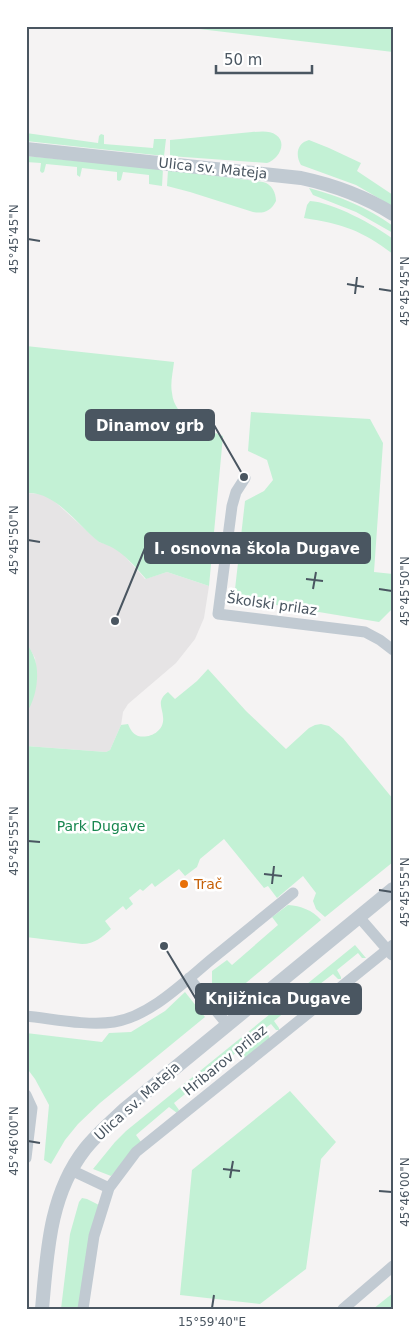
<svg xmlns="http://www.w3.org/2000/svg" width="419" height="1335" font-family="'DejaVu Sans',sans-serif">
<rect width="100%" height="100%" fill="#f5f3f3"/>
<!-- education -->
<path fill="#e6e4e5" d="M26,493L42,494L52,499L99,542L109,545L121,552L145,579L167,572L209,586L204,618L195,639L176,663L128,704L123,712L121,725L110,750L106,752L26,746V713L33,698L37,678L35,658L26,642Z"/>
<!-- green -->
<path fill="#c3f1d5" d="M183,26H393V52L191,28Z
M252,132C259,132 270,130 276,135C288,143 278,160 267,163L170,156V140Z
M26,133L98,143L99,136L101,134L104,135V144L153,148L154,139H166L164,156L26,141Z
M309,140L329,148L361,163L357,171L393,195V208L380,199L356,185L301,165C295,155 297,143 309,140Z
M26,156L163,169L162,186L149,184V175L123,172L121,180L119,181L117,180V172L82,168L80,177L77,175V167L46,164L44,172L42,173L40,171L41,163L26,162Z
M168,170L263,182C272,184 276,193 276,201C271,211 264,214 253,212L190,192L167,186Z
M309,188C339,196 367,207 393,226V233L356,212L313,195Z
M310,201C332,202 375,225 393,239V254C361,230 343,224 304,218L307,205Z
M26,346L174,362C173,372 170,383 172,393C174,418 204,428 223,436L209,586L167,572L146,579C131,562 121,549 99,542C77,525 56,491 26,493Z
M251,412L370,419L383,443L374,572L393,574V608L379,622L234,598L245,501L264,491L273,480L267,460L248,451Z
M26,642C29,647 33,653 35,660C40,675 36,700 26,713Z
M208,669L246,711L286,749L309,728L315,725L321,724L329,726L343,738L393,799V862L325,917L316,909L313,901L316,893L303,876L277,898L268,886L264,888L224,839L200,859L197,867L185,876L179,869L155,887L152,883L143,891L140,889L129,898L133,904L126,910L123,906L105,921L111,929C102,937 95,944 82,944L26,937V746L106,752L110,750L121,725L128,724C130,729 133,734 138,736C151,739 165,730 163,717C163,712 160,706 161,701C162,697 165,694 168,692L175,699L197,681Z
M288,905C301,906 312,910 321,920L228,998H224L212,983V971L227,960L232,965L278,925L272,917Z
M355,945L366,958H362L358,953L337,970L341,977V979H338L333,974L307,994L311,1000L308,1006L303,1007L297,1002L274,1021L279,1028V1030H276L271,1024L264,1029L269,1036V1039L245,1058L238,1051L174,1103L179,1110L177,1113L169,1107L136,1135L141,1142L111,1176L93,1169L115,1142L126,1131Z
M185,992L205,1017L100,1103L78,1124L65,1140L51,1164L44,1160L49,1105L35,1079L26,1067V1033L102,1042L109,1033L131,1032L165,1011Z
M290,1091L336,1142L321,1159L306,1269L260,1304L180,1295L192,1170Z
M82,1198L87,1199L99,1205L80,1309H61L70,1234L79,1202Z
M393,1293V1309H373Z"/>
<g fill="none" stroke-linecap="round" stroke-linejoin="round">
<!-- minor -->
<path stroke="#c1cad2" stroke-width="11" d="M245,478L236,492L232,506L218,614L365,632L380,640L393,650
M359,917L392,955
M189,978L227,1024
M26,1016C54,1019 87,1026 114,1022C151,1016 185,981 213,958C239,937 266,915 293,893
M26,1095L32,1108L26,1158
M71,1170L109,1188L94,1236L83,1309
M109,1188L136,1152L393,945
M343,1309L393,1266"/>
<!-- tertiary -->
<path stroke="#c1cad2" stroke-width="14" d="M26,149L301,178C334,185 364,196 393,214
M42,1309C47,1254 49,1195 85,1149C97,1134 111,1122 125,1109L393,889"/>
</g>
<!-- ticks -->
<path fill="none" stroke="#4a5661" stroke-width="2" d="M28,239L40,241M347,284L364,287M379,289L392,291M355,294L357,277M28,540L40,542M306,579L323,581M313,589L316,572M379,589L392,591M28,841L40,842M264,874L282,876M272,884L274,866M379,890L392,892M28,1141L40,1143M223,1169L240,1171M230,1178L233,1161M379,1191L392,1192M212,1308L214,1295"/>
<!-- markers -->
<circle fill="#e8710a" stroke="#fff" stroke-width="2" cx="184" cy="884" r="5"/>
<g text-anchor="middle" stroke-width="5" stroke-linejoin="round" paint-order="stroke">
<!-- street labels -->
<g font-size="14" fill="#4a5661" stroke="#fff">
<text transform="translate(213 168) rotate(6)" y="5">Ulica sv. Mateja</text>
<text transform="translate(272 604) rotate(8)" y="5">Školski prilaz</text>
<text transform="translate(225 1060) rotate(-39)" y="5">Hribarov prilaz</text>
<text transform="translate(137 1101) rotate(-42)" y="5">Ulica sv. Mateja</text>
</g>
<!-- park labels -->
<g font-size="14" fill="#17864f" stroke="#fff">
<text x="101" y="831">Park Dugave</text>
</g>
<!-- food labels -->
<g font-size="14" fill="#c56008" stroke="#fff" text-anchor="start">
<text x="194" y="889">Trač</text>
</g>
</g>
<!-- callouts -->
<path fill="none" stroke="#4a5661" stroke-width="2" d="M244 477L214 425M115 621L145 548M164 946L196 999"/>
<g fill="#4a5661" stroke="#fff" stroke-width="2">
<circle cx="244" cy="477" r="5"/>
<circle cx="115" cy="621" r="5"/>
<circle cx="164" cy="946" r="5"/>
</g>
<g fill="#4a5661" stroke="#4a5661" stroke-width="2">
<rect x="86" y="410" width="128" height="30" rx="5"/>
<rect x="145" y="533" width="225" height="30" rx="5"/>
<rect x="196" y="984" width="165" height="30" rx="5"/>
</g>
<g font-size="15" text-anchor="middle" font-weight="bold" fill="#fff">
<text x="150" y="431">Dinamov grb</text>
<text x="257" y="554">I. osnovna škola Dugave</text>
<text x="278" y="1004">Knjižnica Dugave</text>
</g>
<!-- border -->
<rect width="419" height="1335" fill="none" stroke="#ffffff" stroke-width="55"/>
<!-- scale -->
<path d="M216 65v8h96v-8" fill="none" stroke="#4a5661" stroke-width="2.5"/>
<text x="224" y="65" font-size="15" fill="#4a5661" stroke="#ffffff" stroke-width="4" paint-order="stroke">50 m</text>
<rect x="28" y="28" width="364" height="1280" fill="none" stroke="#4a5661" stroke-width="2"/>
<g font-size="12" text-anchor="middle" fill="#4a5661">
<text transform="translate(14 239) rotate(-90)" y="4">45°45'45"N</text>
<text transform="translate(405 291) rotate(-90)" y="4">45°45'45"N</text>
<text transform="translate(14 540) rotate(-90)" y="4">45°45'50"N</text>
<text transform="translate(405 591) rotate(-90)" y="4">45°45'50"N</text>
<text transform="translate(14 841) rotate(-90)" y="4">45°45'55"N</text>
<text transform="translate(405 892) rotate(-90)" y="4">45°45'55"N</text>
<text transform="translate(14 1141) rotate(-90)" y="4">45°46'00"N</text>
<text transform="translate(405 1192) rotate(-90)" y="4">45°46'00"N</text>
<text x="212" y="1326">15°59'40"E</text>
</g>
</svg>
